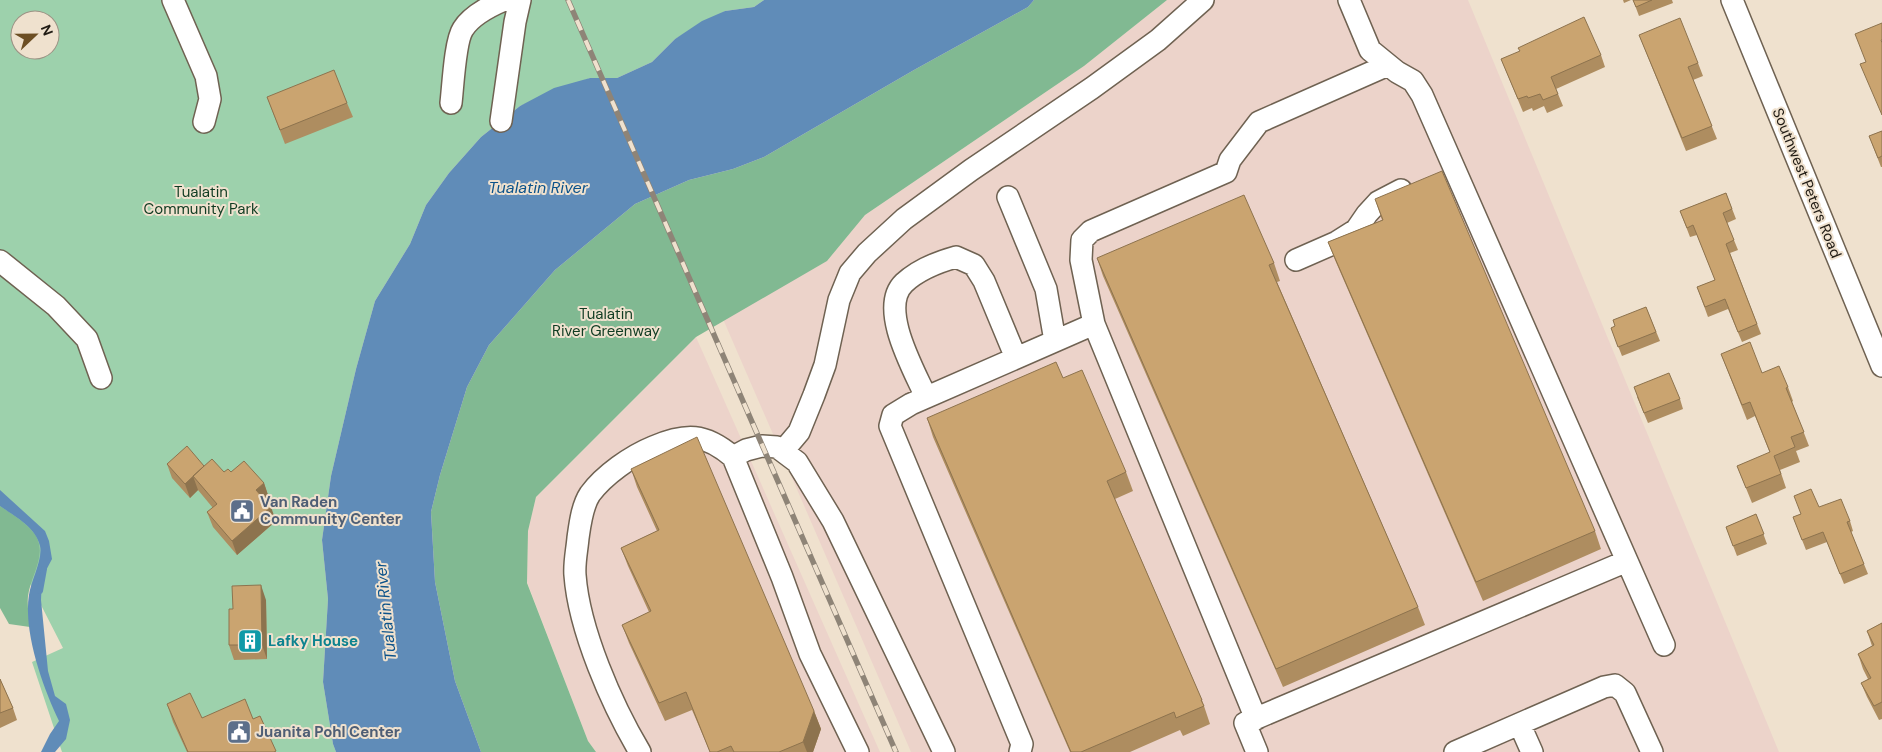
<svg xmlns="http://www.w3.org/2000/svg" width="1882" height="752" font-family="'DM Sans',sans-serif">
<rect width="100%" height="100%" fill="#efe1ce"/>
<!-- industrial -->
<path fill="#ecd3ca" d="M1167,0H1468L1779,752H911L723,319L827,261L865,215L1084,66Z
M696,337L880,752H596L588,741L527,582L528,531L536,497Z"/>
<!-- green -->
<path fill="#9dd1ac" fill-rule="evenodd" d="M0,0H764L754,7L725,11L675,39L652,62L617,78H590L520,106L481,137L449,173L426,205L410,244L375,301L356,369L331,476L322,540L328,599L323,682L333,744L336,752H62L32,662L63,648L0,525ZM20,20H50V50H20Z"/>
<!-- forest -->
<path fill="#81b992" d="M1034,0H1167L1084,66L865,215L827,261L696,337L536,497L528,531L527,583L588,741L596,752H481L455,681L435,582L431,512L440,475L467,387L489,345L555,270L635,204L689,180L733,169L764,157L914,70L1028,7Z
M0,506C11,514 28,523 36,536C47,556 31,575 28,596C27,606 29,617 30,627L9,624L0,608Z"/>
<!-- water -->
<path fill="#608cb8" d="M764,0H1034L1028,7L914,70L764,157L733,169L689,180L635,204L555,270L489,345L467,387L440,475L431,512L435,582L455,681L481,752H336L333,744L323,682L328,599L322,540L331,476L356,369L375,301L410,244L426,205L449,173L481,137L520,106L554,88L590,78H617L652,62L675,39L702,21L725,11L754,7Z
M0,490L45,531L49,541L52,559L42,578L41,600L48,671L55,696L66,704L70,720L66,739L55,752H41L50,734L59,721C43,688 23,632 29,595C31,581 43,559 40,546C36,527 14,516 0,506Z"/>
<g fill="none" stroke-linecap="round" stroke-linejoin="round">
<!-- stream -->
<path stroke="#608cb8" stroke-width="6" d="M40,591L44,569"/>
<defs>
<path id="minor" d="M173,0L206,76L210,99L204,122
M1349,0L1370,50L1397,72L1413,81L1422,95L1664,645
M1732,0L1882,366
M451,103C453,86 455,41 463,29C471,16 490,6 504,0
M501,121L515,22L520,0
M1008,197L1046,289L1055,341
M1296,260L1337,242L1356,230L1367,214L1378,202L1401,190
M0,261L56,306L87,339L101,378
M926,397C914,370 878,308 904,283C918,270 938,262 956,257L974,265L984,281L1016,358
M783,451L799,432L814,395L825,365L839,300L850,273L867,253L904,219L971,170L1092,88L1158,40L1203,0
M733,457L746,450L762,446L777,447L797,462L833,521L944,752
M1256,719L1094,324L1081,260L1082,240L1091,231L1226,172L1230,160L1259,122L1388,65
M1520,725L1532,752
M640,752C612,705 579,630 575,575C574,563 577,550 578,538C580,524 582,506 590,494C604,475 631,456 653,447C686,433 705,433 733,457L782,577L810,654L858,752
M1020,752L1022,744L890,426L893,415L911,404L1094,324
M1257,752L1245,723L1627,561
M1455,752L1604,687L1615,685L1625,693L1652,752"/>
</defs>
<!-- minor casing -->
<use href="#minor" stroke="#6f6252" stroke-width="24"/>
<!-- minor -->
<use href="#minor" stroke="#fff" stroke-width="21"/>
<defs>
<path id="rail" d="M568,0L896,752"/>
</defs>
<!-- rail casing -->
<use href="#rail" stroke="#8e8477" stroke-width="5.5"/>
<!-- rail -->
<use href="#rail" stroke="#efe1ce" stroke-width="4" stroke-dasharray="11" stroke-linecap="butt"/>
</g>
<!-- wall -->
<path fill="#ae8d60" d="M1623,0H1631L1624,3Z
M1633,0H1672L1673,3L1639,16Z
M1639,35L1698,63L1703,76L1693,80L1717,139L1686,151Z
M1520,52L1601,55L1605,67L1556,89L1563,106L1547,113L1544,106L1533,111L1532,108L1523,112L1501,59Z
M267,97L347,103L353,117L285,144Z
M1882,131V167H1881L1869,136Z
M1726,193L1736,219L1727,223L1738,250L1730,253L1761,334L1742,342L1728,309L1708,317L1697,287L1715,280L1697,235L1690,237L1680,211Z
M1375,199L1595,531L1601,549L1483,601L1335,260L1328,242L1382,220Z
M1097,258L1274,263L1280,281L1277,282L1418,607L1425,625L1283,687L1103,276Z
M1646,307L1660,341L1622,356L1611,328L1615,326Z
M1721,354L1762,373L1788,387L1793,401L1792,402L1809,446L1796,451L1800,462L1780,470L1786,488L1752,503L1737,466L1770,453L1755,416L1747,420Z
M1063,378L1126,472L1133,491L1115,499L1202,700L1210,724L1183,736L1180,730L1130,752H1070L933,437L927,418Z
M1637,397L1680,399L1683,409L1648,423Z
M167,464L204,466L224,472H231L264,483L269,498L265,501L276,521L237,555L213,527L207,512L213,508L198,490L190,498L172,478Z
M631,469L814,711L821,729L813,752H710L692,710L665,721L629,643L622,625L649,612L628,566L621,548L657,531L637,487Z
M1819,507L1850,521L1853,531L1851,532L1868,574L1844,584L1827,542L1806,550L1793,517Z
M1756,514L1767,544L1737,556L1726,527Z
M266,600L267,659L234,660L229,645L233,609Z
M1882,623V719L1879,720L1867,697L1861,683L1868,679L1863,669L1858,654L1872,646L1867,631Z
M0,679L13,708L17,720L0,728Z
M167,704L202,718L253,719L260,716L276,752H187L173,722Z"/>
<!-- shaded-wall -->
<path fill="#8d734e" d="M193,476L198,490L190,498L185,484Z
M264,483L269,498L261,504L256,490Z
M271,507L276,521L237,555L232,541Z
M261,585L266,600L267,659L262,645Z
M814,711L821,729L813,752H807L803,742Z"/>
<!-- building -->
<path fill="#caa470" stroke="#8d734e" d="M1633,0H1652L1636,7Z
M1584,17L1601,55L1551,77L1558,94L1543,100L1540,94L1528,98L1527,96L1518,99L1501,59L1520,51L1518,48Z
M1680,18L1698,63L1688,67L1712,126L1682,138L1639,35Z
M1882,23V40H1881L1882,43V115L1860,64L1866,62L1855,34Z
M334,70L347,103L280,130L267,97Z
M1882,131V156L1878,158L1869,136Z
M1442,171L1595,531L1476,582L1328,242L1383,220L1375,199Z
M1726,193L1732,209L1723,213L1734,240L1726,244L1757,324L1738,332L1725,299L1705,307L1697,287L1715,280L1693,225L1687,228L1680,211Z
M1244,195L1274,263L1269,265L1418,607L1276,669L1097,258Z
M1646,307L1656,332L1618,347L1611,328L1615,326L1613,320Z
M1750,342L1762,373L1779,366L1788,387L1786,388L1804,432L1791,437L1795,447L1774,456L1781,474L1746,488L1737,466L1770,452L1750,402L1742,405L1721,354Z
M1056,362L1063,378L1082,370L1126,472L1107,481L1202,700H1201L1204,706L1176,718L1174,712L1081,752H1071L927,418Z
M1669,373L1680,399L1644,413L1634,387Z
M697,437L814,711L803,742L779,752H734L731,746L717,752H710L686,692L659,703L622,625L651,611L621,548L659,530L631,469Z
M187,446L204,466L185,484L167,464Z
M212,459L224,472L228,469L231,472L244,461L264,483L256,490L271,507L232,541L207,512L217,504L193,476Z
M1811,489L1819,507L1841,499L1850,521L1847,522L1864,564L1840,574L1823,532L1802,540L1793,517L1801,514L1794,496Z
M1756,514L1764,534L1733,546L1726,527Z
M261,585L262,645H229V609H233L232,586Z
M1882,623V702L1874,706L1861,683L1871,678L1858,654L1874,645L1867,631Z
M0,679L13,708L0,713Z
M190,693L202,718L245,699L253,719L260,716L276,751L274,752H188L167,704Z"/>
<!-- icons -->
<defs>
<symbol id="civic-square" viewBox="-11 -11 22 22"><rect x="-9" y="-9" width="18" height="18" rx="4" fill="#5c6f8a" stroke="#efe1ce"/><path d="M-.6-6.5H3V-4.5H.6V-3L4-1V1h2V6H-6V1h2V-1L-.6-3ZM-1.2 2.5V6h2.4V2.5Z" fill="#fff"/></symbol>
<symbol id="building-square" viewBox="-11 -11 22 22"><rect x="-9" y="-9" width="18" height="18" rx="4" fill="#0f9aa8" stroke="#efe1ce"/><path d="M-4-6H4V6H1V3H-1V6H-4ZM-2.5-4.3h1.7v1.8h-1.7ZM.8-4.3h1.7v1.8H.8ZM-2.5-1h1.7V.8h-1.7ZM.8-1h1.7V.8H.8Z" fill="#fff"/></symbol>
</defs>
<g fill-rule="evenodd">
<use href="#civic-square" x="228" y="497" width="28" height="28"/>
<use href="#building-square" x="236" y="627" width="28" height="28"/>
<use href="#civic-square" x="225" y="718" width="28" height="28"/>
</g>
<g text-anchor="middle" stroke-width="4" stroke-linejoin="round" paint-order="stroke">
<!-- street labels -->
<g font-size="15" fill="#201b14" stroke="#efe1ce">
<text transform="translate(1807 183) rotate(68)" y="5">Southwest Peters Road</text>
</g>
<!-- park labels -->
<g font-size="15" fill="#103c22" stroke="#efe1ce">
<text x="201" y="197">Tualatin<tspan x="201" dy="17">Community Park</tspan></text>
<text x="606" y="319">Tualatin<tspan x="606" dy="17">River Greenway</tspan></text>
</g>
<!-- service labels -->
<g font-size="15" font-weight="bold" fill="#4e5e75" stroke="#efe1ce" text-anchor="start">
<text x="260" y="507">Van Raden<tspan x="260" dy="17">Community Center</tspan></text>
<text x="256" y="737">Juanita Pohl Center</text>
</g>
<!-- culture labels -->
<g font-size="15" font-weight="bold" fill="#0d838f" stroke="#efe1ce" text-anchor="start">
<text x="268" y="646">Lafky House</text>
</g>
<!-- water labels -->
<g font-size="16" font-style="italic" fill="#0b528a" stroke="#efe1ce">
<text x="538" y="193">Tualatin River</text>
<text transform="translate(385 611) rotate(-96)" y="6">Tualatin River</text>
</g>
</g>
<!-- north arrow -->
<g transform="translate(35 35) rotate(68)"><circle r="24" fill="#efe1ce" stroke="#9c9284"/>
<path d="M0-4L9 19L0 12L-9 19Z" fill="#6d4f24"/>
<text y="-8" font-size="14" font-weight="bold" text-anchor="middle" fill="#201b14">N</text>
</g>
</svg>
